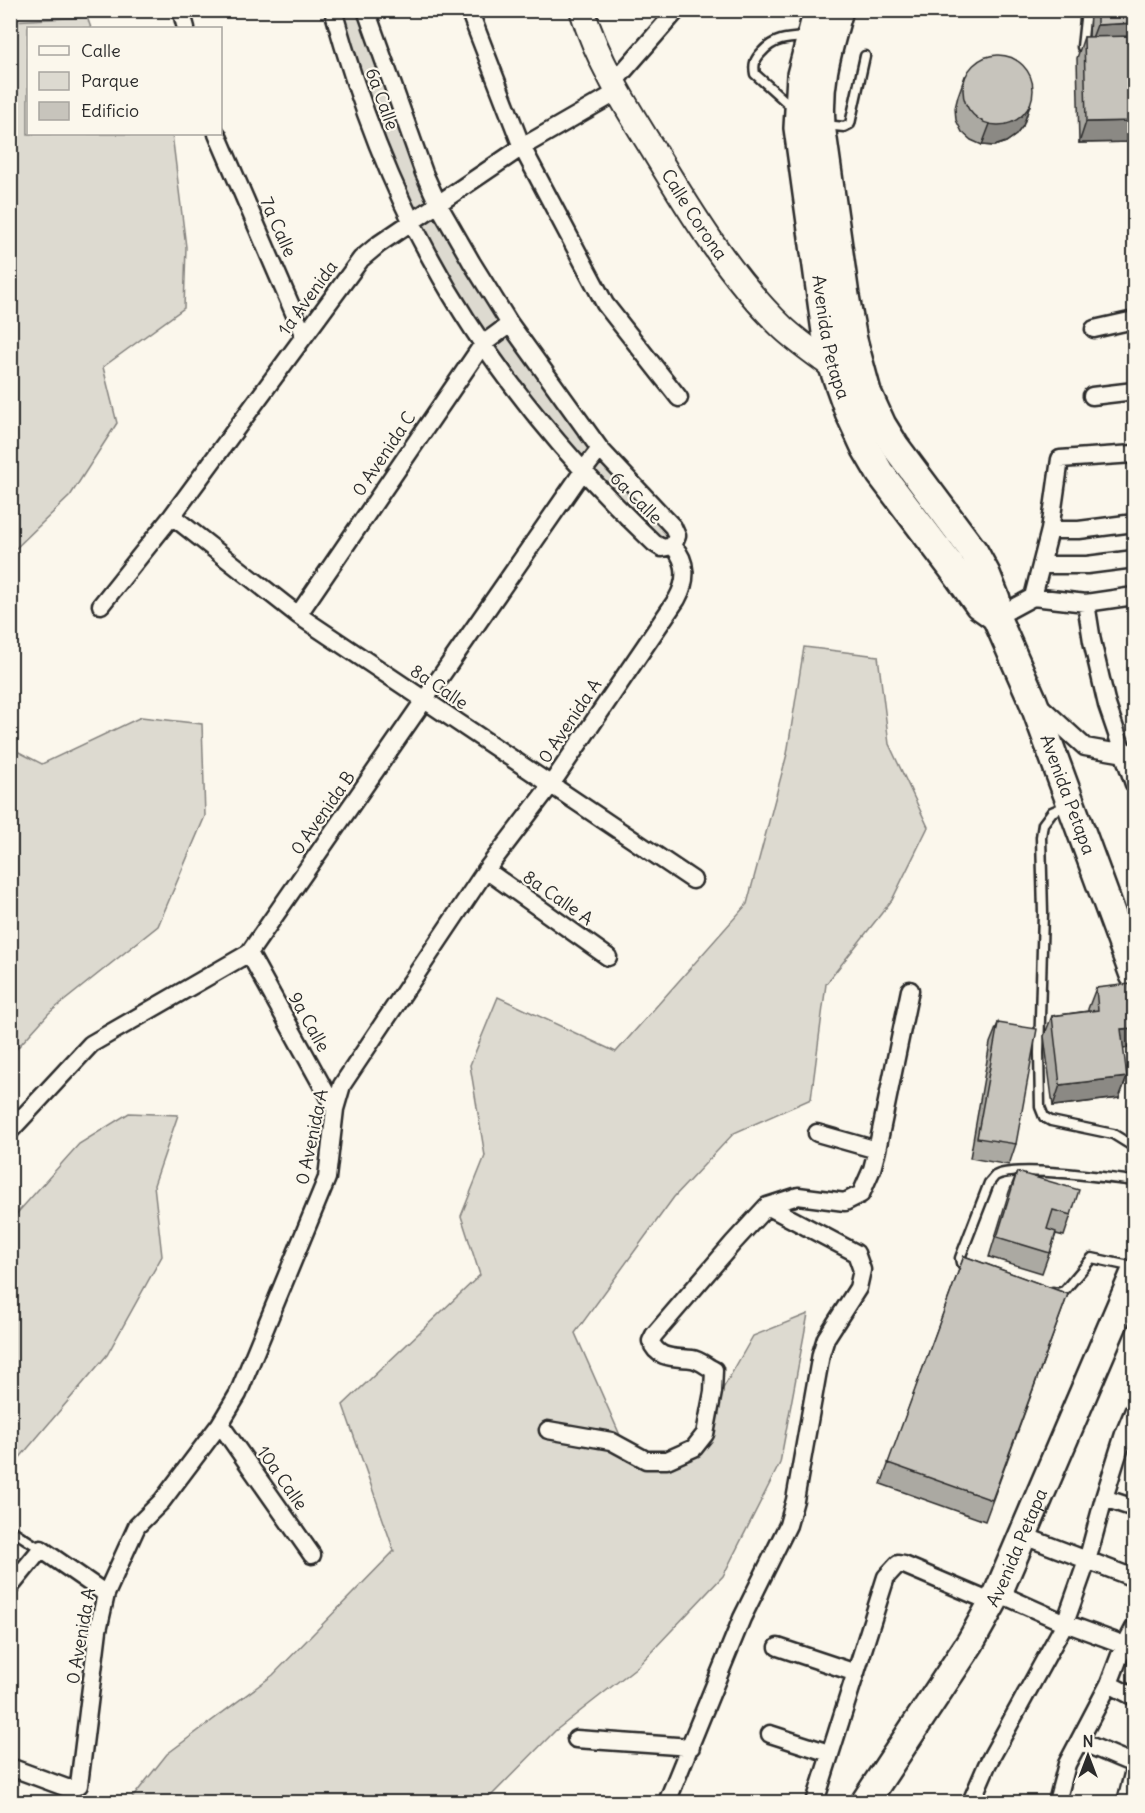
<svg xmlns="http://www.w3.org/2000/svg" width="1145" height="1813" font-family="Delius,sans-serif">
<rect width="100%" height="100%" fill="#fbf7ec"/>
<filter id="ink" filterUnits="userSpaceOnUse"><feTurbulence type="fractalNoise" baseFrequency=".0167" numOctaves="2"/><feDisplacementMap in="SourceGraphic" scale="12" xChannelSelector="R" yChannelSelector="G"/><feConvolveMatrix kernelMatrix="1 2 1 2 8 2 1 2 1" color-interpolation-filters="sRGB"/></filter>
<g filter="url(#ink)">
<!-- green -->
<path fill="#dddad0" stroke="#84827e" stroke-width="1.5" d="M333,11H366L424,173L553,385L673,527L670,548L583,471L431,259Z
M87,17L91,28H28V134H172L186,247L184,308L103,367L117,423L70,496L11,553V21Z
M804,647L878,656L889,744L928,827L892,900L826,984L811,1099L734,1133L674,1197L575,1333L627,1451L684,1457L753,1336L808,1314L780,1463L723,1576L638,1666L555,1731L485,1802H129L167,1754L273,1675L394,1551L343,1405L480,1275L461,1216L485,1156L470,1065L498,997L616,1052L747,904L787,754Z
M141,717L202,724L205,816L158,926L49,1013L11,1055V748L42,764Z
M129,1113L178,1115L154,1185L162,1256L107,1355L11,1468V1220L79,1144Z"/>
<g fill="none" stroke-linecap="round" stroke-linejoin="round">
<defs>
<path id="lane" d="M1085,51L1082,47L1086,10
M793,108L755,74C753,64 755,59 762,52C774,38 789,38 806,37
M825,125L844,127L850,124L865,56
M1068,805L1052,812L1043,824L1041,837L1043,913L1039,1053L1040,1107L1044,1117L1051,1121L1113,1134L1134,1147
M972,1267L961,1263L960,1258L989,1183C991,1181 993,1178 995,1176C1015,1164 1109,1178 1134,1181
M1053,1292L1058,1293L1064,1291L1092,1258L1134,1267
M13,1531L41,1549"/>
<path id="street" d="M181,10L186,28
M333,10C357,96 388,181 431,259C488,365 567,460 654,543L662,548L673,546L677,536L673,527L600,449L510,324L472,263L438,204L424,173L366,10
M469,10L522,147L605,304L679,398
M614,82L677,10
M217,134L304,336
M1094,329L1134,320
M1092,396L1134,391
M172,516L298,615L693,880
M1050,530H1079L1134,523
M1041,565H1087L1134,559
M1033,597L1050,530L1060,459L1134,454
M1086,603L1092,641L1107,705L1134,784
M101,605L172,516L361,259L379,244L522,147L619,91
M298,615L483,344L510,324
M996,617L1033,597L1086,603L1134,596
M1039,705L1085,747L1125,754L1134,751
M486,870L608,957
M249,953L335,1109
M10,1131L91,1044L249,953L583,471L600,449
M817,1133L877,1150
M220,1424L312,1555
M548,1430L611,1441L646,1460H667L694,1448L705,1434L713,1392L714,1370C707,1367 700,1360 692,1359C676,1357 657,1360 651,1341L654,1335L733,1243L767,1206L798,1196L845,1202L861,1194L872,1169L877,1150L910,990
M1104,1498L1134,1508
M1024,1536L1134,1578
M10,1587L41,1549L106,1594
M998,1593L1065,1623L1125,1645
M778,1647L856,1673
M1109,1684L1134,1697
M770,1734L829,1753
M576,1739L691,1747
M1079,1741L1134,1764
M10,1767L67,1788H73L79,1785L98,1630L106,1594L137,1526L162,1501L220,1424L238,1394L327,1178L335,1109L342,1085L486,870L550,786L677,599C687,581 688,562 673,546
M667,1802L742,1618L788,1525L795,1500L821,1354L826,1338L858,1288L862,1270L856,1253L767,1206
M815,1802L886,1577L898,1564L904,1565L991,1602
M971,1802L987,1765L1065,1623L1087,1561L1104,1498L1124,1434L1134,1410
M1057,1802L1067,1764L1109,1684L1120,1655L1134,1628
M1126,1802L1134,1770"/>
<g id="secondary">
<path id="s1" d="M582,10C597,59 625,105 652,148C690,211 730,277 783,328C798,342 816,354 833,367L844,365"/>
</g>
<g id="primary">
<path id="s2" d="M818,10L801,75L798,128L826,332L833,367L849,412L866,449L880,473L953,569L979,605L996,617"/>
<path id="s3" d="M839,10C827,53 818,80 821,125L845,296L853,340L867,392L882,425L895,446L974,552L986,574L996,599V617L1033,701L1134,975"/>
<path id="s4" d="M865,1802L970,1643L998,1593L1134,1275"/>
</g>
</defs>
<!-- lane casing -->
<use href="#lane" stroke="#2b2b2b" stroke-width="13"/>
<!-- street casing -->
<use href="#street" stroke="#2b2b2b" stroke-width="21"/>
<!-- secondary casing -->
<use href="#secondary" stroke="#2b2b2b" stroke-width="28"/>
<!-- primary casing -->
<use href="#primary" stroke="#2b2b2b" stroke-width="32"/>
<!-- lane -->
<use href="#lane" stroke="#fbf7ec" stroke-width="8"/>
<!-- street -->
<use href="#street" stroke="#fbf7ec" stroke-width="16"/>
<!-- secondary -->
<use href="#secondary" stroke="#fbf7ec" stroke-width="24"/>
<!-- primary -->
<use href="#primary" stroke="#fbf7ec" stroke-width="27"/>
</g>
<!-- wall -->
<path fill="#aba9a2" stroke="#2b2b2b" stroke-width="1.5" d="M1090,10H1134V142L1079,143L1077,58L1084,37H1089Z
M965,76L1030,105L1023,126L1016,135L1006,142L994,146L982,145L971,140L962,132L956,120L955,108L958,96Z
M1096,988L1128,1048L1123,1049L1127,1077L1119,1098L1053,1106L1044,1036L1052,1016L1088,1011V1009Z
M998,1023L1016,1144L1009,1165L970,1158L990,1043Z
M1017,1172L1071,1215L1064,1236L1056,1234L1042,1273L989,1257L1009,1192Z
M964,1256L1068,1294L985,1521L881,1484Z"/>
<!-- shaded-wall -->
<path fill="#8b8984" stroke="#2b2b2b" stroke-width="1.5" d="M1134,23V44L1089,46L1097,25Z
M1030,105L1023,126L1016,135L1006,142L994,146L982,145L990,124Z
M1134,121V142L1079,143L1086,122Z
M1134,1028V1031L1128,1048L1113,1050L1121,1029Z
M1127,1077L1119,1098L1053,1106L1060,1085Z"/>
<!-- building -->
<path fill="#c7c4bc" stroke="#2b2b2b" stroke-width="1.5" d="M1097,10H1134V23L1097,25Z
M1134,36V121L1086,122L1084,37Z
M963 90a35 35 0 1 1 70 0a35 35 0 1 1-70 0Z
M1130,984L1134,1018V1028L1121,1029L1127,1077L1060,1085L1052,1016L1098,1010L1096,988Z
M998,1023L1037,1029L1016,1144L977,1138Z
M1017,1172L1079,1190L1071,1215L1053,1210L1047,1229L1056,1232L1050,1253L997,1237Z
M964,1256L1068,1294L992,1500L888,1463Z"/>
</g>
<g text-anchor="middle" stroke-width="4.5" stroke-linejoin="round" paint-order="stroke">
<!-- street labels -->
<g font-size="18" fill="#2b2b2b" stroke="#fbf7ec">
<text transform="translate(382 99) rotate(70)" y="6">6a Calle</text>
<text dy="6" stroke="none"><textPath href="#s1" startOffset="234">Calle Corona</textPath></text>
<text transform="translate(278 227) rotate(66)" y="6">7a Calle</text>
<text transform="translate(308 298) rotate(-54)" y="6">1a Avenida</text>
<text dy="6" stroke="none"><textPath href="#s2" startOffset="332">Avenida Petapa</textPath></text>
<text transform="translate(384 454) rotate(-56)" y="6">0 Avenida C</text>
<text transform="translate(636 498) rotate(45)" y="6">6a Calle</text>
<text transform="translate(439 687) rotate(34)" y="6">8a Calle</text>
<text transform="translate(570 721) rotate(-56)" y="6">0 Avenida A</text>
<text dy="6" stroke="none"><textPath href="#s3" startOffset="843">Avenida Petapa</textPath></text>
<text transform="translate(323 813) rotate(-55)" y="6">0 Avenida B</text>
<text transform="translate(558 898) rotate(35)" y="6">8a Calle A</text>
<text transform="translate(309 1022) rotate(61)" y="6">9a Calle</text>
<text transform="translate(312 1137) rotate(-78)" y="6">0 Avenida A</text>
<text transform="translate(282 1478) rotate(55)" y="6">10a Calle</text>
<text dy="6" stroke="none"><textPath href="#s4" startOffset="297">Avenida Petapa</textPath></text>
<text transform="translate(81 1636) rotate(-80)" y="6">0 Avenida A</text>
</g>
</g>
<!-- margin -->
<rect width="1145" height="1813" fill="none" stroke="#fbf7ec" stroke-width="36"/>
<rect x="18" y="18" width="1109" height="1777" fill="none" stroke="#2b2b2b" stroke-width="2" filter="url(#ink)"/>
<!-- legend -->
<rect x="27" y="27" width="195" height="108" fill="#fbf7ec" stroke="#a8a59f" stroke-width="1.5"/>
<rect x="39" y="46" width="30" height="9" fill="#fbf7ec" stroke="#a8a59f" stroke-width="1.5"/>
<text x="81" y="57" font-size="18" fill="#2b2b2b">Calle</text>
<rect x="39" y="72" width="30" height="18" fill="#dddad0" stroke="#a8a59f" stroke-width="1.5"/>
<text x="81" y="87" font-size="18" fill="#2b2b2b">Parque</text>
<rect x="39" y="102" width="30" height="18" fill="#c7c4bc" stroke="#a8a59f" stroke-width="1.5"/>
<text x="81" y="117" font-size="18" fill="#2b2b2b">Edificio</text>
<!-- north arrow -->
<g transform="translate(1088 1756)" stroke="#fbf7ec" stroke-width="4.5" paint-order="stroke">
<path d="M0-4.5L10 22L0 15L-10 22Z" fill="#2b2b2b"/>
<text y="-9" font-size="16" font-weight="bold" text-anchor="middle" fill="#2b2b2b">N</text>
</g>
</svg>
